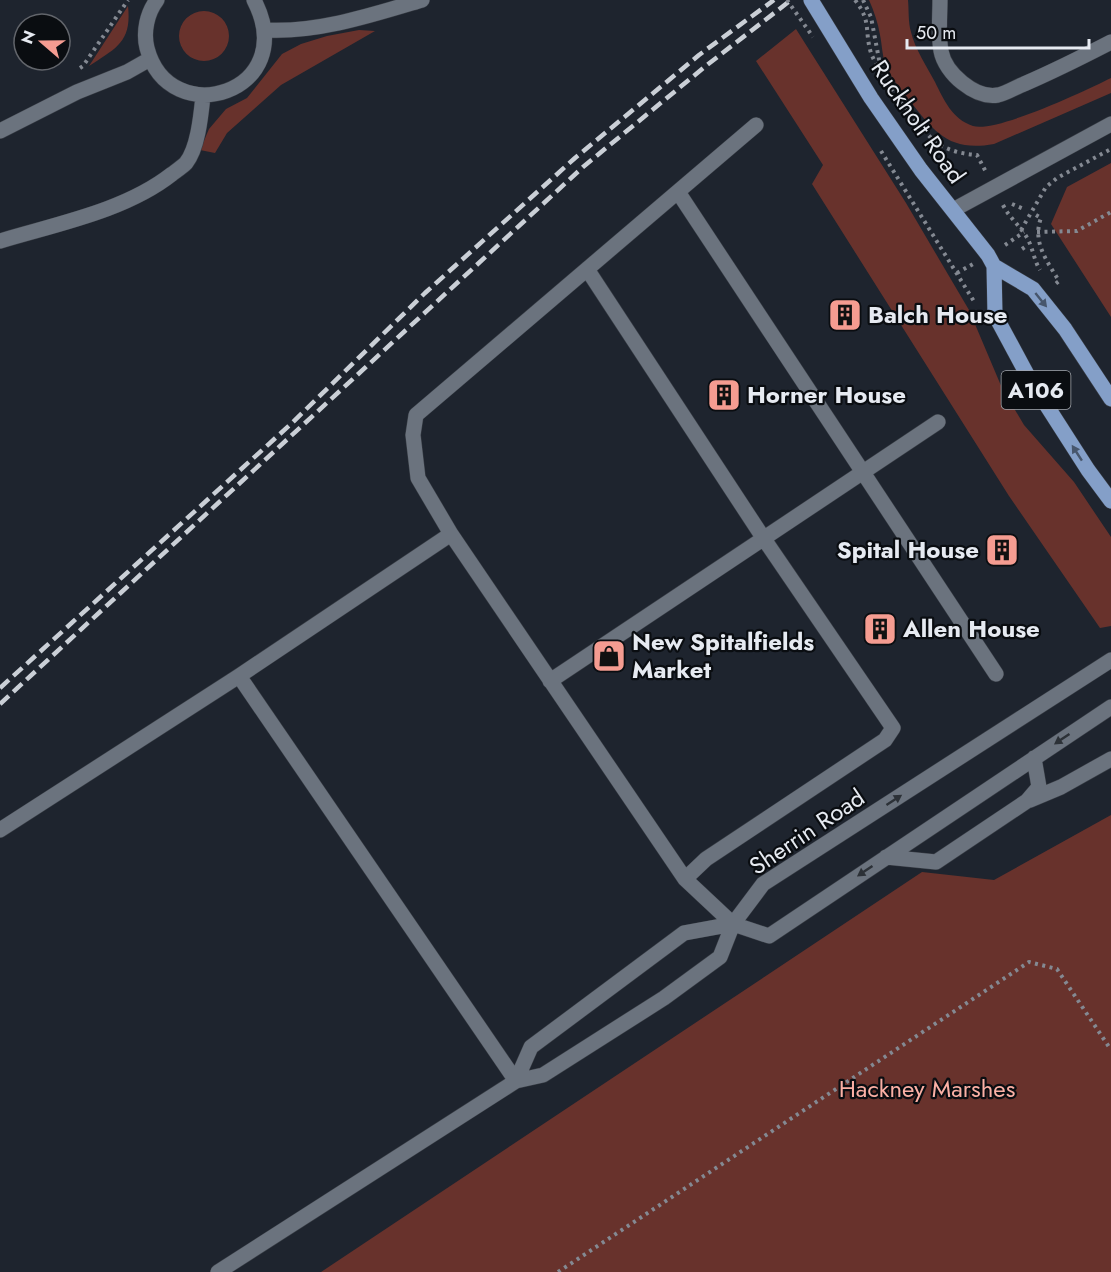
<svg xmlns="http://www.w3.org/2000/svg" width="1111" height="1272" font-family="Jost,sans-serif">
<rect width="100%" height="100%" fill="#1e242e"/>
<!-- green -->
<path fill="#68322c" d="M869,0H908C909,10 908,22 911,32C915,49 927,67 935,82C944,100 952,119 973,126C996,133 1087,90 1111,78V93L994,144C950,152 935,133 910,101C901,90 890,77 885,63C882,54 882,44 880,35C878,23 874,11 869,0Z
M128,6C132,42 116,48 89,66Z
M179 36a25 25 0 1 1 50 0a25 25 0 1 1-50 0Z
M796,29L906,203L969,310L1002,388L1024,425L1074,482L1111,537V626L1100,628L1009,496L812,184L823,165L756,61Z
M359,30L375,31L281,85L227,133L215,153L200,150L209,129L226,109L247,98L282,54L301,44L327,36Z
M1111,163V317L1051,224L1067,187Z
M1111,815V1272H321L922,872L994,880Z"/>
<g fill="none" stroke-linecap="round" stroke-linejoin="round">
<defs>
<path id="minor" d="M157,0C147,13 143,32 147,48C169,133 302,93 254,0
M940,0C940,17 938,34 941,51C945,73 975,99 998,95C1007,93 1016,87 1024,84C1054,71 1082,57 1111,42
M265,30C317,33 372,15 422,0
M756,125L416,415L413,435L418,478L451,534L685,879L733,924L769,936L1111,707
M0,131L77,92L127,72L150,59
M678,192L996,674
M953,210L1111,124
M0,241C56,224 125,211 172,174C176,171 182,167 186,163C198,148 201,115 203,96
M587,269L764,539L893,728L885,740L706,859L685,879
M239,676L516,1081
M550,681L938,422
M1030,800L1061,787L1111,759
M0,830L239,676L451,534
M886,857L936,862L1027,801L1039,787L1034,758
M516,1081L531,1047L684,933L733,924
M218,1272L516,1081L543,1075L664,998L720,957L733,924L763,884L1111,660"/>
<path id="major" d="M811,0L871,98L921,170L988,255L994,266L995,315L1029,378L1088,470L1111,501
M994,266L1033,289L1065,329L1111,399"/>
</defs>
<!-- minor casing -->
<use href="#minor" stroke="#393e46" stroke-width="16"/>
<!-- major casing -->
<use href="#major" stroke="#393e46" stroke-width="16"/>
<!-- path -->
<path stroke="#848992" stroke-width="4" stroke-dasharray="3 4.5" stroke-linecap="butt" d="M855,0C872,22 864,30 871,53C877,71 921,132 937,143C949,151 963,154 977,155L986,172
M863,0L871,17L881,70
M80,68L83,66L128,0
M881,151L975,303
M1012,204L1024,209
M1003,205C1009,217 1017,223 1024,233C1033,245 1033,259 1040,270
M1036,215L1041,218C1032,242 1047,261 1059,281L1054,285
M1021,230L1046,187L1057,178L1111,149
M1037,232L1077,231L1111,212
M1005,245L1024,232
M1022,249L1025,247
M957,273L973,264
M558,1272L1029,962L1057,969L1111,1050"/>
<!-- minor -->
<use href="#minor" stroke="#6b737e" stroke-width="15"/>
<!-- major -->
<use href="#major" stroke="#849fc8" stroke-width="15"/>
<!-- rail -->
<path stroke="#cacfd6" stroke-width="4.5" stroke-dasharray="12 6" stroke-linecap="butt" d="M0,688L292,423L425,293L575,158L699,55L774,0
M0,704L583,167L707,65L791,0"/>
<!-- path-bridge -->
<path stroke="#848992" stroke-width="4" stroke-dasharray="3 4.5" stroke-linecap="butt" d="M787,0L813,37"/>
</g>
<!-- one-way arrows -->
<defs><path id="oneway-solid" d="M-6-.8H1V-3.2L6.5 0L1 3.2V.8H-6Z" transform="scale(1.5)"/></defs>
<g fill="#47566c">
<use href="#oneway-solid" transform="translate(1041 300) rotate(51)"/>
<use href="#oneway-solid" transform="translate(1077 453) rotate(-123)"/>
</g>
<g fill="#2c3137">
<use href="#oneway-solid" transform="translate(1062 739) rotate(146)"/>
<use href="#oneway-solid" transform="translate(894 800) rotate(-33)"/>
<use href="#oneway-solid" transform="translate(865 871) rotate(146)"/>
</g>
<!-- icons -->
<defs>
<symbol id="building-square" viewBox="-11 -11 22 22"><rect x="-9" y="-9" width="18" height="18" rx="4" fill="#f59c91" stroke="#0a0d11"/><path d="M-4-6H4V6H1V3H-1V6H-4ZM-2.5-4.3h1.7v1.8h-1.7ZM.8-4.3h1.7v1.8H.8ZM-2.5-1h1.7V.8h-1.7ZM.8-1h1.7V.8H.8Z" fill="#111"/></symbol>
<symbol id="shop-square" viewBox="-11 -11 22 22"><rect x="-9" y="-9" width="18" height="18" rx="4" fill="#f59c91" stroke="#0a0d11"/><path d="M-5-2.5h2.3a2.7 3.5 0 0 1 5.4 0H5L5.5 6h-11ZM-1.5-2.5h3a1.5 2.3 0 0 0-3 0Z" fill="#111"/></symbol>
</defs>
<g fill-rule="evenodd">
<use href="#building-square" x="826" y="296" width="38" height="38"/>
<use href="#building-square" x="705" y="376" width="38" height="38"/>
<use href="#building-square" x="983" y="531" width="38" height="38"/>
<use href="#building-square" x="861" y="610" width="38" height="38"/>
<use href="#shop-square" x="590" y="637" width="38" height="38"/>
</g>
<g text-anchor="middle" stroke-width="4.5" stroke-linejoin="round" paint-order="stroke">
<!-- shield labels -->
<rect fill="#0a0d11" stroke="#a4a8ae" stroke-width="1.5" x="1001.5" y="371" width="69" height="38" rx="4.5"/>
<g font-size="22" font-weight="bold" fill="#e6eaf1">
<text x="1036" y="398">A106</text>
</g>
<!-- street labels -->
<g font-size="24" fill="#e6eaf1" stroke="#0a0d11">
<text transform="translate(918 122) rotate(55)" y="8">Ruckholt Road</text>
<text transform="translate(807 832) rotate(-34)" y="8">Sherrin Road</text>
</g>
<!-- poi labels -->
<g font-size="24" font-weight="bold" fill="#e6eaf1" stroke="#0a0d11" text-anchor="start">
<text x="868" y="323">Balch House</text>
<text x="747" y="403">Horner House</text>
<text x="979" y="558" text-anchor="end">Spital House</text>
<text x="903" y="637">Allen House</text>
<text x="632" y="650">New Spitalfields<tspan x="632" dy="28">Market</tspan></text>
</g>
<!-- park labels -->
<g font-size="24" fill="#fbb0a5" stroke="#0a0d11">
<text x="927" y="1097">Hackney Marshes</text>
</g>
</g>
<!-- north arrow -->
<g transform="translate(42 42) rotate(290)"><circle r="28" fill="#0a0d11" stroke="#62656b" stroke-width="1.5"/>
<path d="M0-4.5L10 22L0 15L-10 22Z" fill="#f59c91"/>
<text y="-9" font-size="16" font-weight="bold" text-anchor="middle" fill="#e6eaf1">N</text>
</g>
<!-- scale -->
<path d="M907 39v9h182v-9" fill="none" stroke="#e6eaf1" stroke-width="3"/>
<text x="916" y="39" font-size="18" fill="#e6eaf1" stroke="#0a0d11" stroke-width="4.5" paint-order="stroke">50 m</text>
</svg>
